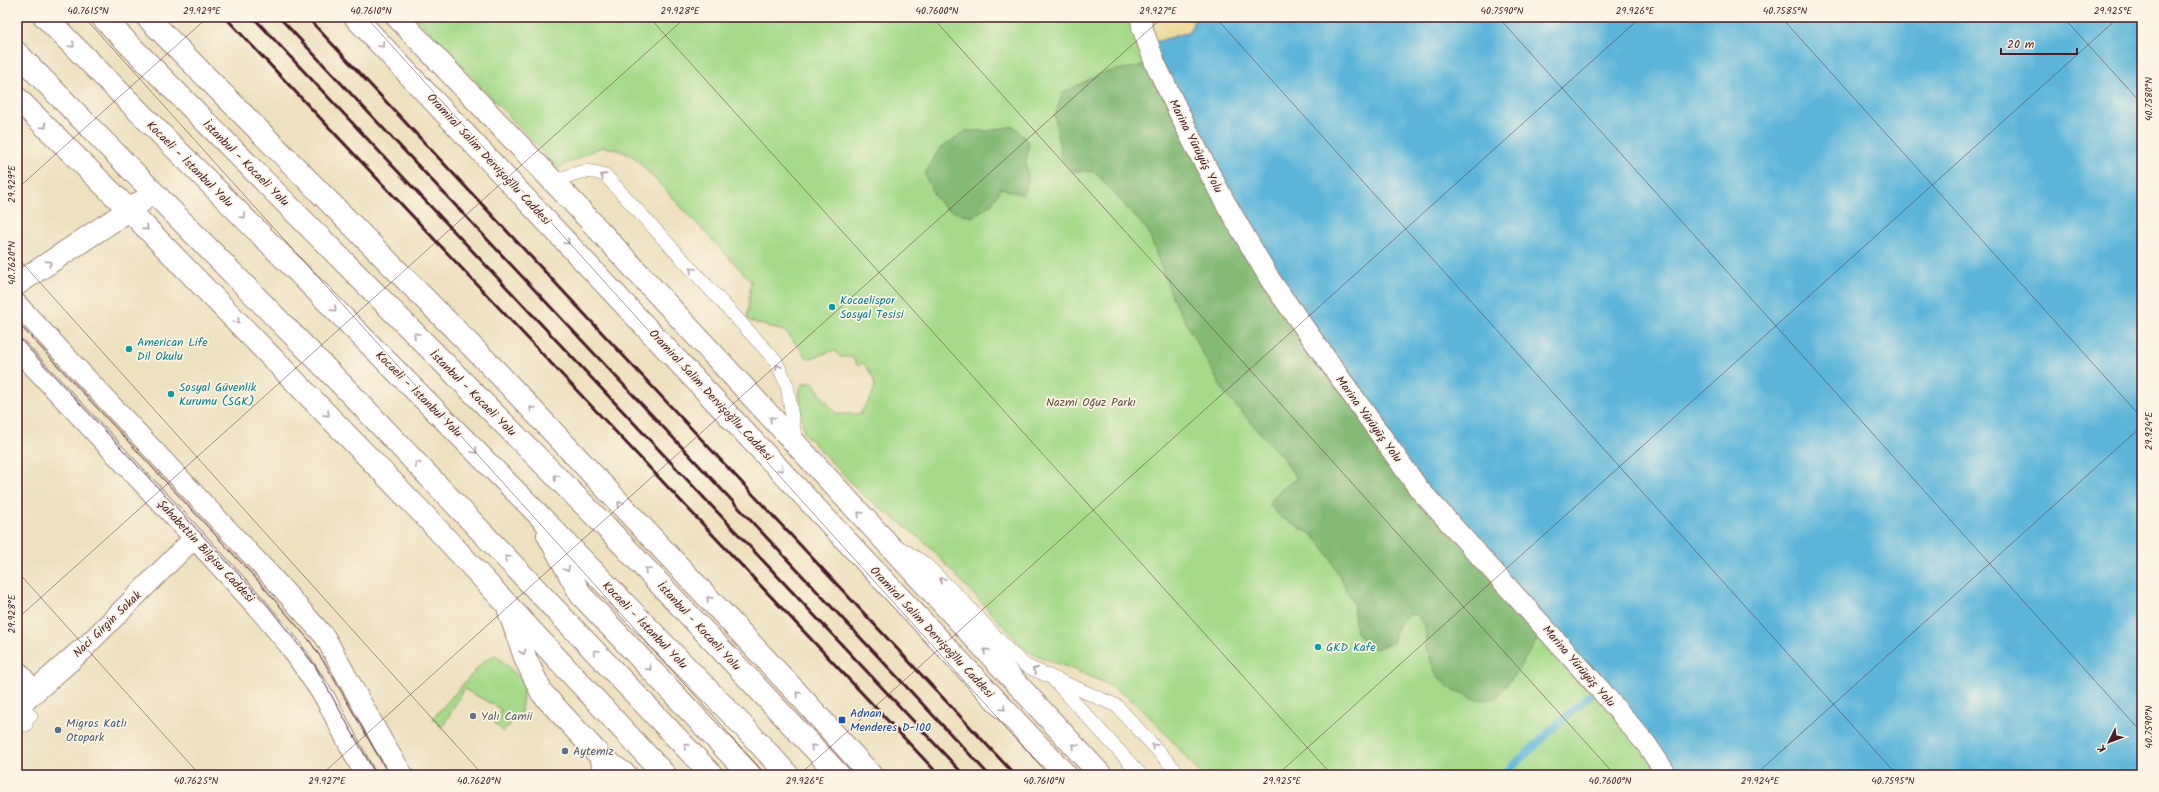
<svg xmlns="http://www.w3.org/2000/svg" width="2159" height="792" font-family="Kalam,sans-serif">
<rect width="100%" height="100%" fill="#fcf5e5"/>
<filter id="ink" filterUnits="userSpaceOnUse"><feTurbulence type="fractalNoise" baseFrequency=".025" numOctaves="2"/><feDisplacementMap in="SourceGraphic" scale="8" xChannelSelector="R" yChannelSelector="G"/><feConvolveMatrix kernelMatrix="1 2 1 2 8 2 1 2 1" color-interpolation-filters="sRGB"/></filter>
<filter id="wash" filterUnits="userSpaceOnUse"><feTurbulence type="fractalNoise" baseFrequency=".012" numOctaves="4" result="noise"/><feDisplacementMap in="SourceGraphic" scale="16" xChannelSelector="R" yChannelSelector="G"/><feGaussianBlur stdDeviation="0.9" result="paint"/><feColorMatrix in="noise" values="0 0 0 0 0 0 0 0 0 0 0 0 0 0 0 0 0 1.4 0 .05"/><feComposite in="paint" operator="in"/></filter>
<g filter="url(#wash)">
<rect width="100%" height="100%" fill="#eee1c0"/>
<!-- green -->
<path fill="#a6da8a" stroke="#787c5a" d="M415,17H1141L1667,775H1202C1177,748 1153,715 1123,694C1096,676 1063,666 1033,654L1023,647L924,541L862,494L804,433L799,391L804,383H814L823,398L837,414H860C875,391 882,386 863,363L858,366L852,357H840L835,350L808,359L786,332L747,320L751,281L634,157L616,149L601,147L558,168Z
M496,655L524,682L521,712L503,732L494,723L501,709L464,689L442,728L433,718L485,660Z"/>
<!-- forest -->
<path fill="#84ba76" stroke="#676c50" d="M1155,63L1545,627L1516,673L1496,698L1477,700L1448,687L1436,674L1426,648L1425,626L1416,614L1407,615L1398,625L1393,643L1374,649L1356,632L1353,602L1329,556L1313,535L1280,517L1269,504L1280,490L1297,479L1283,458L1225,394L1173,299L1148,231L1095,172L1073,171L1061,158L1055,115L1063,93L1102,73Z
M1014,126L1029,143L1026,163L1028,182L1022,195L1001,188L992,203L973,217C939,209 938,205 925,174L939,149L966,131H987Z"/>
<!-- sand -->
<path fill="#eeda9e" stroke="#9c7c64" d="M1141,17H1195L1190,32L1148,44Z"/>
<!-- water -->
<path fill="#5bb5d9" stroke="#526a82" d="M1195,17H2142V775H1667L1419,489L1271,281L1148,44L1190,32Z"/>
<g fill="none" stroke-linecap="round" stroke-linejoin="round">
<!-- stream -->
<path stroke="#5bb5d9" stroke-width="8" d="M1503,775L1598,687"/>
</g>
</g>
<g filter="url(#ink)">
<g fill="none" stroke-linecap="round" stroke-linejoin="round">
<defs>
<path id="service" d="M554,182C573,174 584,167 605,175L776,361L787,385L796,443
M902,549L924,563L963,601L1010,652L1026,666L1117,706L1180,775
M1054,680L1141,775
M17,706L31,716
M17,719L26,725"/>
<path id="pedestrian" d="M1141,17L1142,27L1155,63L1192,140L1225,202L1271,281L1419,489L1598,687L1647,745L1667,775
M17,304L272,577L325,637L384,744L403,775
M17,349L194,538L258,608L289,645L325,698L365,775
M83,649L194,538"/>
<path id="minor" d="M17,672L34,692
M17,707L83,649"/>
<path id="secondary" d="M355,17L1066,775
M397,17L571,200L1101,775"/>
<path id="primary" d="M17,53L348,391L712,775
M17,98L130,211L426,517L665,775
M17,284L141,202
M509,611L526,660L542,693L602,758L604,775
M602,758L626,775"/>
<path id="trunk" d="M45,17L534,510L745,728L788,775
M102,17L610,531L839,775
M147,17L496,371L800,696L871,775
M548,535L581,595L750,775"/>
</defs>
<!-- service casing -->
<use href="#service" stroke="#9c8076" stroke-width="14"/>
<!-- pedestrian casing -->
<use href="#pedestrian" stroke="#9c8076" stroke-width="22"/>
<!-- minor casing -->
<use href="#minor" stroke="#9c8076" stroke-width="24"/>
<!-- secondary casing -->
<use href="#secondary" stroke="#9c8076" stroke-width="24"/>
<!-- primary casing -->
<use href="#primary" stroke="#9c8076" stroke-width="24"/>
<!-- trunk casing -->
<use href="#trunk" stroke="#9c8076" stroke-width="24"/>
<!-- service -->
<use href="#service" stroke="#fff" stroke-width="13"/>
<!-- pedestrian -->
<use href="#pedestrian" stroke="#fff" stroke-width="20"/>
<!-- minor -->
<use href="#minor" stroke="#fff" stroke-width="22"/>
<!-- secondary -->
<use href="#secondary" stroke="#fff" stroke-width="22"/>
<!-- primary -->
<use href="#primary" stroke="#fff" stroke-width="22"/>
<!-- trunk -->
<use href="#trunk" stroke="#fff" stroke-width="22"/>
<!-- tram -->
<path stroke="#4a1f2b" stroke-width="1" d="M17,322L260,583L309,640L326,665L389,775
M17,336L268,606L315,666L376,775"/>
<!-- rail -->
<path stroke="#4a1f2b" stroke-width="3" d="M225,17L939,775
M253,17L964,775
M279,17L989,775
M307,17L1015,775"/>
</g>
<!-- one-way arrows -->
<defs><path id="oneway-chevron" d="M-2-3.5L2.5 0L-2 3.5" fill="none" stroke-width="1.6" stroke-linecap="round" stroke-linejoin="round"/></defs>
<g stroke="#ae9aa0">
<use href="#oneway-chevron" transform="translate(72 45) rotate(45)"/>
<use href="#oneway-chevron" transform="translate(382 45) rotate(47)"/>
<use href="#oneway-chevron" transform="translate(44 126) rotate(46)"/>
<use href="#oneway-chevron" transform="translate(603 176) rotate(-147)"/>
<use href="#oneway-chevron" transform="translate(243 216) rotate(45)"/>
<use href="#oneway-chevron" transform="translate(146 228) rotate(46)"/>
<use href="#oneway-chevron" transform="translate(567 242) rotate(47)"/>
<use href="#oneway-chevron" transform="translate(49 263) rotate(-34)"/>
<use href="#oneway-chevron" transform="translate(692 270) rotate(-133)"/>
<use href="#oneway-chevron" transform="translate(334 309) rotate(45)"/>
<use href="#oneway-chevron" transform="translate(237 321) rotate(46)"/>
<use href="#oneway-chevron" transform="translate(416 335) rotate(-135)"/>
<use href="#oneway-chevron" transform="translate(778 367) rotate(-116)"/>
<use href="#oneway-chevron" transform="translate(532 409) rotate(-133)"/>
<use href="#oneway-chevron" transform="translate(327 414) rotate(46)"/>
<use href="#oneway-chevron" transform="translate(772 419) rotate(-133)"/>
<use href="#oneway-chevron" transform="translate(475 451) rotate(45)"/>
<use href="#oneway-chevron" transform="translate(417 464) rotate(-134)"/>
<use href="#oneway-chevron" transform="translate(781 469) rotate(47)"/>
<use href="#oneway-chevron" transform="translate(556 477) rotate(-135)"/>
<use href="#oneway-chevron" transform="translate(620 504) rotate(-133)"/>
<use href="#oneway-chevron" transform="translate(860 514) rotate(-133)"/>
<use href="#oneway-chevron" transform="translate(507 558) rotate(-134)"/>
<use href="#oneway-chevron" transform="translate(567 569) rotate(61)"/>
<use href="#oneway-chevron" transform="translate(647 570) rotate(-133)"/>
<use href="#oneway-chevron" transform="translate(942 580) rotate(-136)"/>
<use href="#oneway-chevron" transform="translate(709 599) rotate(-133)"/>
<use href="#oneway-chevron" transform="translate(986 651) rotate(-133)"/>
<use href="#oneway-chevron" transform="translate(523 652) rotate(71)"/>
<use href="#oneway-chevron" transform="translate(596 652) rotate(-134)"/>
<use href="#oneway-chevron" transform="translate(649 668) rotate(47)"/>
<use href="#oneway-chevron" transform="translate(1035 670) rotate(-156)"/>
<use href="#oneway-chevron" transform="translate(798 694) rotate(-133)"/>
<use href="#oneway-chevron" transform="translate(1003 708) rotate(47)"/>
<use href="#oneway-chevron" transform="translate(686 746) rotate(-134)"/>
<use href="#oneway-chevron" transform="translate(1075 746) rotate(-133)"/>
<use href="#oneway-chevron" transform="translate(1154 746) rotate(-133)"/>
<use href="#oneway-chevron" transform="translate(813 747) rotate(-133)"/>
</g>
</g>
<!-- ticks -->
<path fill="none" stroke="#4a1f2b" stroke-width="1" stroke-opacity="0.45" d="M84,17L766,775M366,17L1049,775M649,17L1332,775M932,17L1615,775M1215,17L1897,775M1498,17L2142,733M1781,17L2142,418M2063,17L2142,104M17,189L208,17M17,257L483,775M17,571L200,775M17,619L686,17M321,775L1163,17M799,775L1641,17M1277,775L2119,17M1755,775L2142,426"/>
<!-- markers -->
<g fill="#0f9aa8" stroke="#fcf5e5" stroke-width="1.5">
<circle cx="832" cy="307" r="4"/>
<circle cx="129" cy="349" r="4"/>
<circle cx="171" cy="394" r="4"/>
<circle cx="1318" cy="647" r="4"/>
</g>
<circle fill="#6b7280" stroke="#fcf5e5" stroke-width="1.5" cx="473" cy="716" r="4"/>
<rect fill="#1a4fb4" stroke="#fcf5e5" stroke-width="1.5" x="838" y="716" width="8" height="8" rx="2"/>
<g fill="#5c6f8a" stroke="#fcf5e5" stroke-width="1.5">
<circle cx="58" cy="730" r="4"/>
<circle cx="565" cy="751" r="4"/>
</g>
<g text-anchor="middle" stroke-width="3.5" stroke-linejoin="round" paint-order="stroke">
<!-- street labels -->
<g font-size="12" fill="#4a1f2b" stroke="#fcf5e5">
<text transform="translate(1196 146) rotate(63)" y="4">Marina Yürüyüş Yolu</text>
<text transform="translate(489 159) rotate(47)" y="4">Oramiral Salim Dervişoğllu Caddesi</text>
<text transform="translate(246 163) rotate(45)" y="4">İstanbul - Kocaeli Yolu</text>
<text transform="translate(190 164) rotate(45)" y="4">Kocaeli - İstanbul Yolu</text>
<text transform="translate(473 393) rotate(45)" y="4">İstanbul - Kocaeli Yolu</text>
<text transform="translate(419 394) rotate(45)" y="4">Kocaeli - İstanbul Yolu</text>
<text transform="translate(711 395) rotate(47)" y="4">Oramiral Salim Dervişoğllu Caddesi</text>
<text transform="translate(1369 419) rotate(54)" y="4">Marina Yürüyüş Yolu</text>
<text transform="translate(206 551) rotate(47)" y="4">Şahabettin Bilgisu Caddesi</text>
<text transform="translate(107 624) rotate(-44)" y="4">Naci Girgin Sokak</text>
<text transform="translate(645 625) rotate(46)" y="4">Kocaeli - İstanbul Yolu</text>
<text transform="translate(699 626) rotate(47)" y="4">İstanbul - Kocaeli Yolu</text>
<text transform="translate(932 632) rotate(47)" y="4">Oramiral Salim Dervişoğllu Caddesi</text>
<text transform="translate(1579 666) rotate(49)" y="4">Marina Yürüyüş Yolu</text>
</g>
<!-- culture labels -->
<g font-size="12" fill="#0d838f" stroke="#fcf5e5" text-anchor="start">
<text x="840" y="304">Kocaelispor<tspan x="840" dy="14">Sosyal Tesisi</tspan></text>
<text x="137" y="346">American Life<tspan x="137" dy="14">Dil Okulu</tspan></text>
<text x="179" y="391">Sosyal Güvenlik<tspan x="179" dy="14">Kurumu (SGK)</tspan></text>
<text x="1326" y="651">GKD Kafe</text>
</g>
<!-- park labels -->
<g font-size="12" fill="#614e43" stroke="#fcf5e5">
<text x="1091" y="406">Nazmi Oğuz Parkı</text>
</g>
<!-- transit labels -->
<g font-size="12" fill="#164399" stroke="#fcf5e5" text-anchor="start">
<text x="850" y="717">Adnan<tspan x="850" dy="14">Menderes D-100</tspan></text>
</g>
<!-- worship labels -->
<g font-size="12" fill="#5b616d" stroke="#fcf5e5" text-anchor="start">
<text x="481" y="720">Yalı Camii</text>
</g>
<!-- service labels -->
<g font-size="12" fill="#4e5e75" stroke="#fcf5e5" text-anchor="start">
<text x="66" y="727">Migros Katlı<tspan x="66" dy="14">Otopark</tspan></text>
<text x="573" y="755">Aytemiz</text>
</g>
</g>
<!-- margin -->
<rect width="2159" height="792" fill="none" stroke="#fcf5e5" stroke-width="44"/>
<!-- north arrow -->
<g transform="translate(2109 742) rotate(228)" stroke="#fcf5e5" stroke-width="3" paint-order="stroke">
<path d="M0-3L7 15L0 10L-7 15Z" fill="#4a1f2b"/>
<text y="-6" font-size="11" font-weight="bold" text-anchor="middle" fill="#4a1f2b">K</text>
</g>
<!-- scale -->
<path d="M2001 48v6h76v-6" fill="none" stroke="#4a1f2b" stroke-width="2"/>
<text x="2007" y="48" font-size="12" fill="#4a1f2b" stroke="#fcf5e5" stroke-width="3" paint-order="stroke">20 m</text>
<rect x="22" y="22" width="2115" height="748" fill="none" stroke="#4a1f2b" stroke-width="1.5"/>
<g font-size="10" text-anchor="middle" fill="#4a1f2b">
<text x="88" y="14">40.7615°N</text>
<text x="202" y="14">29.929°E</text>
<text x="371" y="14">40.7610°N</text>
<text x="680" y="14">29.928°E</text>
<text x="937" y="14">40.7600°N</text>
<text x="1158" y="14">29.927°E</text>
<text x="1502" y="14">40.7590°N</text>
<text x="1635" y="14">29.926°E</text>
<text x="1785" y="14">40.7585°N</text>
<text x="2113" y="14">29.925°E</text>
<text transform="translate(2148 99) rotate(-90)" y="4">40.7580°N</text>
<text transform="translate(11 184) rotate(-90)" y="4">29.929°E</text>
<text transform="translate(11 263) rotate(-90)" y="4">40.7620°N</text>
<text transform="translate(2148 431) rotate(-90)" y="4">29.924°E</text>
<text transform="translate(11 614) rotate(-90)" y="4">29.928°E</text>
<text transform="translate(2148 727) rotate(-90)" y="4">40.7590°N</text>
<text x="196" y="784">40.7625°N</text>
<text x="327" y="784">29.927°E</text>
<text x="479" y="784">40.7620°N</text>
<text x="805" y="784">29.926°E</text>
<text x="1044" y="784">40.7610°N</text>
<text x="1282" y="784">29.925°E</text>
<text x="1610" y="784">40.7600°N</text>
<text x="1760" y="784">29.924°E</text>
<text x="1893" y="784">40.7595°N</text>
</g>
</svg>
